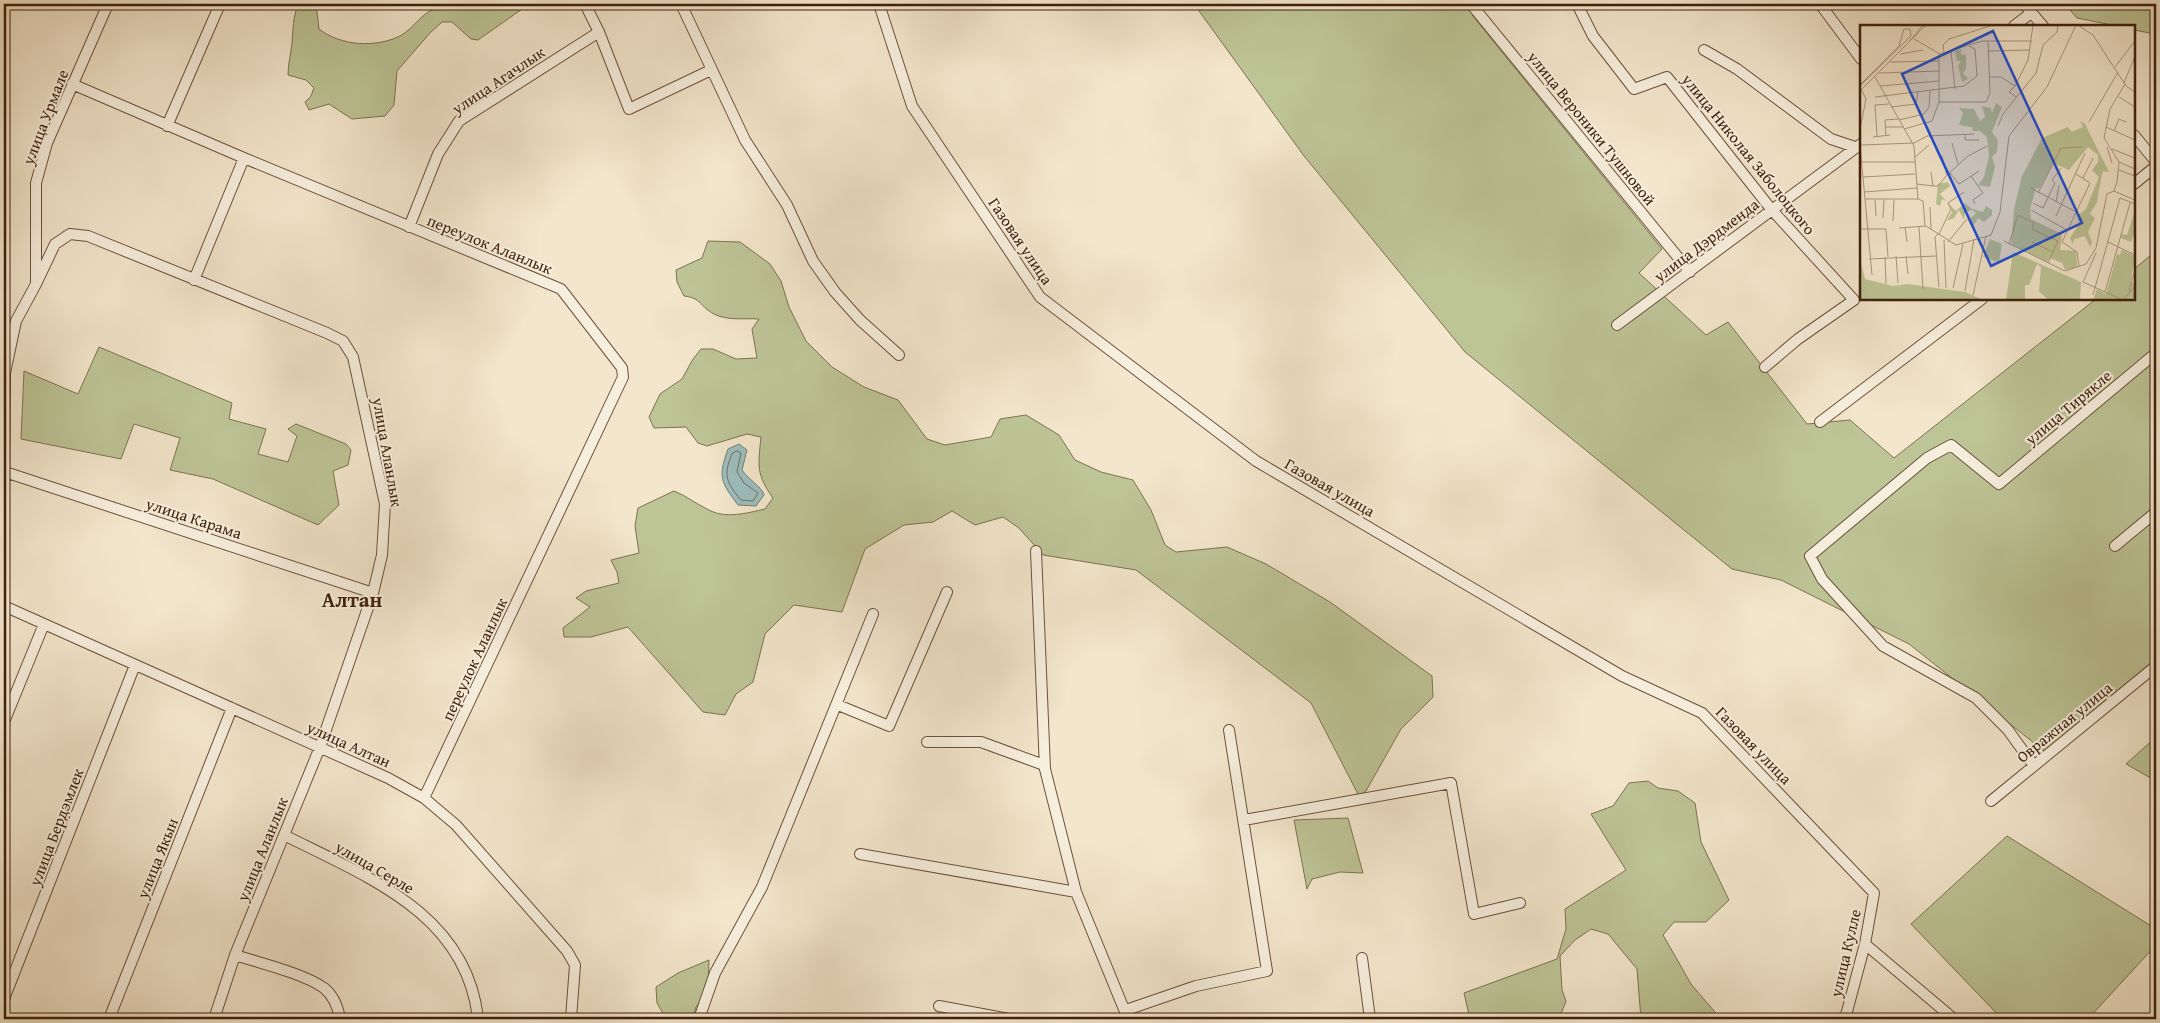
<svg xmlns="http://www.w3.org/2000/svg" width="2160" height="1023" font-family="'Gentium Book Plus',serif">
<rect width="100%" height="100%" fill="#f3e6cc"/>
<filter id="stains"><feTurbulence type="fractalNoise" baseFrequency=".004" numOctaves="4"/><feColorMatrix values="0 0 0 0 .2 0 0 0 0 .09 0 0 0 0 .02 0 0 0 .5 -.17"/></filter>
<radialGradient id="worn" r=".72"><stop offset=".6" stop-color="#630" stop-opacity="0"/><stop offset="1" stop-color="#630" stop-opacity=".3"/></radialGradient>
<!-- green -->
<path fill="#bdc496" stroke="#7e7250" d="M298,4H316L319,29C341,46 375,48 400,36C414,29 423,9 443,6C468,1 497,4 523,4L525,7L478,40L471,39L452,22H442L430,33L397,71L394,105L385,116L352,119L329,104L309,110L305,102L311,96L314,88L306,80L288,75C288,63 291,54 292,43C293,29 293,18 298,4Z
M1194,4H1486L1472,15L1662,249L1639,273L1706,335L1728,322L1807,424L1850,420L1894,458L2096,299H2134V269L2156,251V659L2044,751L1909,644L1781,580L1732,569L1465,352L1304,156Z
M2065,4H2156V42L2150,33L2134,30V26H2117L2077,18Z
M708,241L740,242L770,264L781,281L789,307L806,341L832,367L864,387L898,400L927,439L945,445L991,437L1000,419L1026,415L1059,435L1075,460L1101,472L1133,480L1151,510L1165,545L1176,552L1227,547L1266,564L1330,602L1432,676L1433,697L1401,729L1366,791L1359,796L1311,703L1136,570L1043,555L1019,528L1003,517L975,525L952,511L933,522L904,525L865,549L842,612L794,605L765,634L753,682L736,694L725,715L703,712L628,627L591,637H564L563,628L590,607L576,598L586,591L619,583L617,572L611,560L639,553L635,526L638,508L674,491C687,496 696,504 709,510C726,519 747,513 765,509L773,498C756,474 758,466 761,437L747,434L707,446L698,443L686,427L654,428L649,417L660,394L682,379L693,359L701,349H713L736,359L757,358L752,329L759,319C745,318 727,321 714,314C700,307 702,298 684,296L677,282L676,270L702,258Z
M99,347L232,403L229,419L266,429L258,454L288,462L297,436L288,429L296,424L346,444L351,450L348,465L333,471L339,505L318,525L213,479L170,470L180,438L134,424L121,459L21,439L24,371L78,394Z
M2156,737V781L2126,764Z
M1648,781L1658,788L1678,791L1695,803L1701,842L1729,900L1706,922H1674L1663,935L1691,984L1721,1019H1641L1637,969L1608,934L1591,929L1575,940L1560,956L1562,990L1566,1001L1559,1019H1470L1464,993L1557,959L1566,929L1565,909L1626,870L1591,814L1613,806L1629,783Z
M1348,818L1363,873L1340,872L1312,879L1307,889L1294,820Z
M2007,836L2156,929V945L2088,1019H2002L1911,924Z
M709,960L708,991L696,1007L692,1019H666L657,1003L656,987L678,973Z"/>
<!-- water -->
<path fill="#9dbebd" stroke="#777e75" d="M739,444L747,450L742,470C748,479 762,487 764,495L756,506L738,505C720,481 718,477 728,449Z"/>
<g fill="none" stroke-linecap="round" stroke-linejoin="round">
<!-- shore -->
<path stroke="#6e6e64" stroke-width="1" d="M737,451L741,453L737,472L744,483L758,493L753,501L741,500C726,482 723,475 732,454Z"/>
<defs>
<path id="minor" d="M681,4L745,140L787,205L813,261L835,292L860,320L899,355
M879,4L912,106L1040,297L1256,461L1622,676L1702,713L1874,893L1865,944L1845,1019
M1471,4L1690,272
M1577,4L1593,36L1634,89L1667,77L1771,209L1854,300L1798,339L1765,367
M1820,4L1861,59
M2024,4L2043,26
M2014,26L2031,13
M599,32L629,109L711,70
M1704,50L1737,69L1831,139L1855,147
M72,84L244,158L561,289L622,368L623,377L424,798
M167,126L220,4
M2134,135L2156,162
M2134,184L2156,166
M409,227L438,154L459,121L599,32L585,4
M194,280L244,158
M36,284L55,244L70,234L88,236L327,333L343,341L353,357L385,504L382,555L373,593L320,747L235,955L214,1019
M1617,325L1861,144
M1820,422L1982,299
M5,472L373,593
M4,481L5,373L16,321L36,284V183L47,143L108,4
M2115,546L2156,512
M1036,551L1045,769L1076,892L1128,1019
M4,606L388,778L424,798L456,825L567,951L575,965L571,1019
M838,705L889,726L947,592
M4,722L44,624
M927,742H981L1044,765
M2034,766L2008,730L1976,698L1883,646L1822,579L1810,556L1927,458L1951,445L1999,484L2156,353
M1991,801L2156,666
M1244,820L1451,783L1474,914L1520,903
M284,835C365,876 467,913 478,1019
M860,854L1076,892
M1865,944L1954,1019
M235,955C260,963 305,974 324,988C334,996 338,1007 340,1019
M1362,958L1370,1019
M4,999L135,665
M939,1006L1009,1019
M1126,1010L1196,986L1267,971L1229,730
M109,1019L232,708
M699,1019L715,973L762,887L873,614"/>
</defs>
<!-- minor casing -->
<use href="#minor" stroke="#6c513a" stroke-width="12"/>
<!-- minor -->
<use href="#minor" stroke="#f7efde" stroke-width="10"/>
</g>
<g text-anchor="middle" stroke-width="4" stroke-linejoin="round" paint-order="stroke">
<!-- street labels -->
<g font-size="16" fill="#3f1f0a" stroke="#f7efde">
<text transform="translate(498 80) rotate(-34)" y="6">улица Агачлык</text>
<text transform="translate(45 117) rotate(-69)" y="6">улица Урмале</text>
<text transform="translate(1592 128) rotate(51)" y="6">улица Вероники Тушновой</text>
<text transform="translate(1749 154) rotate(51)" y="6">улица Николая Заболоцкого</text>
<text transform="translate(1706 240) rotate(-37)" y="6">улица Дэрдменда</text>
<text transform="translate(1021 241) rotate(56)" y="6">Газовая улица</text>
<text transform="translate(490 244) rotate(22)" y="6">переулок Аланлык</text>
<text transform="translate(2068 407) rotate(-40)" y="6">улица Тирякле</text>
<text transform="translate(388 452) rotate(80)" y="6">улица Аланлык</text>
<text transform="translate(1330 487) rotate(30)" y="6">Газовая улица</text>
<text transform="translate(194 518) rotate(18)" y="6">улица Карама</text>
<text transform="translate(474 659) rotate(-65)" y="6">переулок Аланлык</text>
<text transform="translate(2064 722) rotate(-39)" y="6">Овражная улица</text>
<text transform="translate(349 744) rotate(24)" y="6">улица Алтан</text>
<text transform="translate(1754 745) rotate(46)" y="6">Газовая улица</text>
<text transform="translate(56 827) rotate(-69)" y="6">улица Бердэмлек</text>
<text transform="translate(262 849) rotate(-68)" y="6">улица Аланлык</text>
<text transform="translate(157 858) rotate(-68)" y="6">улица Якын</text>
<text transform="translate(375 867) rotate(30)" y="6">улица Серле</text>
<text transform="translate(1845 953) rotate(-77)" y="6">улица Кулле</text>
</g>
<!-- district labels -->
<g font-size="21" font-weight="bold" fill="#3f1f0a" stroke="#f7efde">
<text x="352" y="607">Алтан</text>
</g>
</g>
<!-- overview -->
<g transform="translate(1860 25)">
<rect width="275" height="275" fill="#f3e6cc"/>
<path d="M101,24V29L106,30V44L103,48L108,54L102,57L98,41L101,36H97L95,26ZM136,78L142,82L132,107L138,115L137,127L132,132L135,142L130,162L118,160L124,152L129,131L127,112L120,106H113L112,102L99,100L103,88L99,83L114,84L120,96L125,92L122,81L131,83L132,88ZM220,96L225,99L249,147L243,146L242,149L237,177L230,189L235,193L228,207L232,217L230,222L225,211L214,214L213,219L210,213L219,199L217,191L226,184L239,152L232,145L238,137V130L228,122L209,145L193,138L179,164L176,163L170,184L171,194L202,209L200,225L216,226L217,242L205,245L202,238L190,233L187,237L151,219L154,184L162,151L182,113L208,102L212,107L216,105L223,102ZM88,157L90,161L80,169L86,176L82,174L80,181L76,179L78,159ZM105,178L112,184L123,187L126,181L132,185V190L124,197L118,193L112,203L108,196L116,188L112,185L105,187L104,195L99,185L94,193L87,196L92,187L89,179L96,186ZM274,188L275,207L271,217L261,213L262,209L267,210ZM130,214L142,219L139,237L123,232ZM262,225L275,231L271,257L275,259V274L272,275H221H233L237,264L246,269L257,229L260,230ZM153,227L221,257L220,275H189L179,267L181,242L177,239L169,260H165V275H146ZM0,233L5,254L33,261L47,259L105,267L123,275H0Z" fill="#bdc496"/>
<path fill="none" stroke="#ab967e" stroke-width="1" d="M218,0L233,10L266,61L275,67M54,14L80,29L122,16H172M49,17L63,0M91,26L95,64M128,26L170,25M84,28L83,20L89,14L133,0M40,29L63,25M30,37L79,36M255,42L275,16M19,48L79,46M15,52L54,121L58,174M129,52H141L155,61L168,35L173,0M264,58L275,31M0,60L39,21L44,4H50L51,11L0,61M20,61L79,56M155,61L149,67L156,72M0,66L66,0M15,72L104,61L117,51L115,24L109,21M259,72L275,82M79,77H126L130,68L128,16M31,82L56,79L58,67M39,95L64,89L69,82L70,66M229,97L258,47M138,101L143,89L176,48L183,20L197,7L198,0M25,102H43M246,102L275,115M0,104L6,74L1,64M44,104L72,96L79,77V28M254,106L259,94L266,97M105,110V115H119M17,111L15,80L29,79M26,111L25,95L38,94M13,112L30,110M92,118L98,139M0,120L12,250M1,120L54,118L67,111L114,109M247,122L252,138M252,124L275,133M55,132L69,120M1,137H55M259,137L275,144M259,145L275,151M90,148L99,159L119,146M216,149L230,158L202,217L217,227L219,242M87,150L108,131L127,121M111,151L123,168L113,175L115,179M3,152L55,149M223,153L233,133M57,159L73,161L71,147M73,161H78L87,150L82,131M171,163L216,187M254,166L275,175M4,167L57,163M178,168L201,123L222,122M5,174H58M58,174L63,176L65,201M15,175L16,191M196,177L199,160M173,178L183,183L195,158L192,155L201,143M70,182L71,204M171,185L207,205M196,191L225,128M23,193L24,175M33,196L34,175M45,202L47,217M59,202L63,264M39,203L66,201L96,220L131,210L140,187L149,111L187,62L216,0M0,204H26L28,232M78,209L75,212L79,262M79,209L91,184L88,178L104,167M84,215L86,263M144,216L205,246L226,239L236,223L247,169L254,166L257,157L259,137L244,113L250,84L265,59M88,217L107,194M172,217L193,227M248,217L275,230M149,219L158,190L174,198L172,204L198,216L188,238M236,228L223,257L263,275L275,261M36,231L38,258M46,231L48,249M25,232L26,259M9,234L76,231M93,263L103,219M105,266L114,214M269,266L275,245M245,267L270,178M113,270L126,211M233,270L260,173L275,179"/>
<path fill="#1d4ed8" fill-opacity="0.15" stroke="#1d4ed8" stroke-width="2.5" d="M133,6L222,198L131,241L42,49Z"/>
<rect width="275" height="275" fill="none" stroke="#3f1f0a" stroke-width="2.5"/>
</g>
<!-- margin -->
<rect width="2160" height="1023" fill="none" stroke="#f3e6cc" stroke-width="20"/>
<rect x="5" y="5" width="2150" height="1013" fill="none" stroke="#3f1f0a" stroke-width="2.5"/>
<rect x="10" y="10" width="2140" height="1003" fill="none" stroke="#3f1f0a"/>
<rect width="100%" height="100%" filter="url(#stains)"/>
<rect width="100%" height="100%" fill="url(#worn)"/>
</svg>
